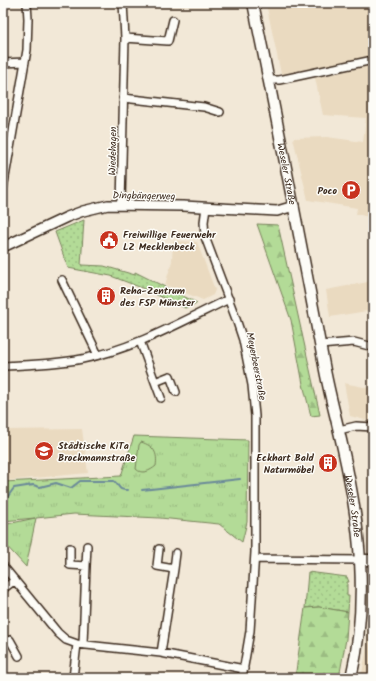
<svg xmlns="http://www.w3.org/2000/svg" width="376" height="681" font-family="Kalam,sans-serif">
<defs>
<pattern id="grass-dots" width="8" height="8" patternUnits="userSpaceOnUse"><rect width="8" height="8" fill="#b3db97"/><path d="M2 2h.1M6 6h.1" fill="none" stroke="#9bbc82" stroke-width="1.8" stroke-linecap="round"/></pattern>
<pattern id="forest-firs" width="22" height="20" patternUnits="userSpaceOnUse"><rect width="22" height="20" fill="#b3db97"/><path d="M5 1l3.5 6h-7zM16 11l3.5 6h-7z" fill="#9bbc82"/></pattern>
<pattern id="park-tufts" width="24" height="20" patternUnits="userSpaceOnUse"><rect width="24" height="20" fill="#b3db97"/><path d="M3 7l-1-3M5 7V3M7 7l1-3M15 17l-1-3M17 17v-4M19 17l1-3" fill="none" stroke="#9bbc82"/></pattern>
</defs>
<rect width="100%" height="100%" fill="#f2e8d7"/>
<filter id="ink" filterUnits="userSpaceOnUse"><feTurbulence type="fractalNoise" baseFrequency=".025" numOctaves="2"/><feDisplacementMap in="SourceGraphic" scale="8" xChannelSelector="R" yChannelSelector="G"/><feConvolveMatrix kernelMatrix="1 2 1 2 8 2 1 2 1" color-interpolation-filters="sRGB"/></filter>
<g filter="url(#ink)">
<!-- built -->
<path fill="#eadac0" d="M266,3H373V56L281,74Z
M373,65V218L356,214L357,208L308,200L293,138L327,137L363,142L366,118L323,115L315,78Z
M173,241L197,242L215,290L213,295L203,300L165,285L172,261Z
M373,281V310L330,317L326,290Z
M344,383L373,389V422L350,416Z
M82,429L88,473L3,481V430Z
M373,582V678H361L366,653Z"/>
<!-- grass -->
<path fill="url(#grass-dots)" stroke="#77825a" d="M84,220L81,265L104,266L135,275V272L197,303L185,308L142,288L111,276L68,268L55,232Z
M308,572L347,577L349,582H347V596H349L348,612L319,607L305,608Z"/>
<!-- forest -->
<path fill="url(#forest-firs)" stroke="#77825a" d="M257,224L278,225L320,415L311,416L303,384L291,320Z
M319,607L348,612L346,639L339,678H295L305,608Z"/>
<!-- park -->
<path fill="url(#park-tufts)" stroke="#77825a" d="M134,436L248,440L247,522L242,542L219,524L160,518L74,514L36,518L26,567L3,542V525L35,518L3,521V482L121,476Z"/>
<!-- pitch -->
<path fill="#b3db97" stroke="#77825a" d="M141,442C154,446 158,453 156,466C150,471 142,475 136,469L139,445Z"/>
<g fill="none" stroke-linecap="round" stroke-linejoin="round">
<!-- stream -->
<path stroke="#6a8999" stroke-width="2" d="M369,475L373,478
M142,490L240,479
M3,503L14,488L33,485L40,487L56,483L71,488L80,481H114C121,487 117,490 128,490"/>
<defs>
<path id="minor" d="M125,38L168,41L173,20
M3,63L25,62
M269,80H279L373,60
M123,98L204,107L220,112
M3,189L27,50L28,19L27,3
M121,204L125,38L123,3
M206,207L204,222L205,237L236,319L243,340L252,385L255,416V552L250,631L242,678
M62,280L98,355
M140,341L155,382L170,376L176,392
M320,345L354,342L373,347
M3,366C29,365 56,364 82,359C134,349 181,322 229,299
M155,382L161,398
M339,430L356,426L373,427
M70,548V565L86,566L87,546
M159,549L157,566L174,569L161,653
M255,559L360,560
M3,566L58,633L66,640L77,644L161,653L244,669
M174,569L176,553
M3,589L15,580
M3,643L10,640L19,656
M83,644L86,566
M73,678L77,644"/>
<path id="tertiary" d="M3,247L67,217L83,211L108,205L183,206L277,211L294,206"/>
<g id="secondary">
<path id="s1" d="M253,3C278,124 301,244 324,365C329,393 337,421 343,449C360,524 369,602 351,678"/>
<path d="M360,560H373"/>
</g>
</defs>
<!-- minor casing -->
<use href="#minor" stroke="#3b2a1e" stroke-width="10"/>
<!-- tertiary casing -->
<use href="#tertiary" stroke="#3b2a1e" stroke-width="12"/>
<!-- secondary casing -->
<use href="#secondary" stroke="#3b2a1e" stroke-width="13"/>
<!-- minor -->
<use href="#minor" stroke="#fdfcf7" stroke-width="7"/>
<!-- tertiary -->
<use href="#tertiary" stroke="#fdfcf7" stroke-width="9"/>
<!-- secondary -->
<use href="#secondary" stroke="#fdfcf7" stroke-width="10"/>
</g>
</g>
<!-- icons -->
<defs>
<symbol id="parking-disc" viewBox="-11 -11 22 22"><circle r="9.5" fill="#c8321e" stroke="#fdfcf7"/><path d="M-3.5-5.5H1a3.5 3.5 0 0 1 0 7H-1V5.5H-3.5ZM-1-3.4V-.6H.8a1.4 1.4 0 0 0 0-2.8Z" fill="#fff"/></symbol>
<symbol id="civic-disc" viewBox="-11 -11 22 22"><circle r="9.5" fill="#c8321e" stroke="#fdfcf7"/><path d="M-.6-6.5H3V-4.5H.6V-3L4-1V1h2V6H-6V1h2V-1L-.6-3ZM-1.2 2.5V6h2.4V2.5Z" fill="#fff"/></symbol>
<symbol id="building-disc" viewBox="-11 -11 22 22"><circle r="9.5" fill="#c8321e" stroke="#fdfcf7"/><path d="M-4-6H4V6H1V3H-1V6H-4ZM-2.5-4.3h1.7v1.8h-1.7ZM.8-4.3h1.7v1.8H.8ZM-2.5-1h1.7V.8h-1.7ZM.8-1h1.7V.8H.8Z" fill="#fff"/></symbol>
<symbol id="school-disc" viewBox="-11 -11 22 22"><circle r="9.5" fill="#c8321e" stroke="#fdfcf7"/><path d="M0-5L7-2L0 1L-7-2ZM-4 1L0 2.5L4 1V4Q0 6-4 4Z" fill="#fff"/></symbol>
</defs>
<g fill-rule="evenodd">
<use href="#parking-disc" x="340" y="179" width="22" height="22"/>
<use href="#civic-disc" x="98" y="229" width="22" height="22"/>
<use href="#building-disc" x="95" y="285" width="22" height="22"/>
<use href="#school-disc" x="33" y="440" width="22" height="22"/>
<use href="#building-disc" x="317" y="452" width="22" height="22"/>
</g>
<g text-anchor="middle" stroke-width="3" stroke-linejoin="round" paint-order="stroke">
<!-- street labels -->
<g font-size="10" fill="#3b2a1e" stroke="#fdfcf7">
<text transform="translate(112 151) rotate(-89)" y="4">Wiedehagen</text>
<text dy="4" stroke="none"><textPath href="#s1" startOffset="174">Weseler Straße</textPath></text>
<text transform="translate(144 195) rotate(1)" y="4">Dingbängerweg</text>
<text transform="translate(257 366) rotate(79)" y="4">Meyerbeerstraße</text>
<text dy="4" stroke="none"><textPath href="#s1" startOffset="513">Weseler Straße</textPath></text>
</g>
<!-- poi labels -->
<g font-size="10" font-weight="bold" fill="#3b2a1e" stroke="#fdfcf7" text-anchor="start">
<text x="337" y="194" text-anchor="end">Poco</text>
<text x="123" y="238">Freiwillige Feuerwehr<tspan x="123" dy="12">LZ Mecklenbeck</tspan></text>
<text x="120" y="294">Reha-Zentrum<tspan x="120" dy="12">des FSP Münster</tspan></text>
<text x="58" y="449">Städtische KiTa<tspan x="58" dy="12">Brockmannstraße</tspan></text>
<text x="314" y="461" text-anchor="end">Eckhart Bald<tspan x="314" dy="12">Naturmöbel</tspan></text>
</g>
</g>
<!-- margin -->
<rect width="376" height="681" fill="none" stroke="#fdfcf7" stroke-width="16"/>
<rect x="8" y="8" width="360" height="665" fill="none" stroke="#3b2a1e" stroke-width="1.5" filter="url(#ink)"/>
</svg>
